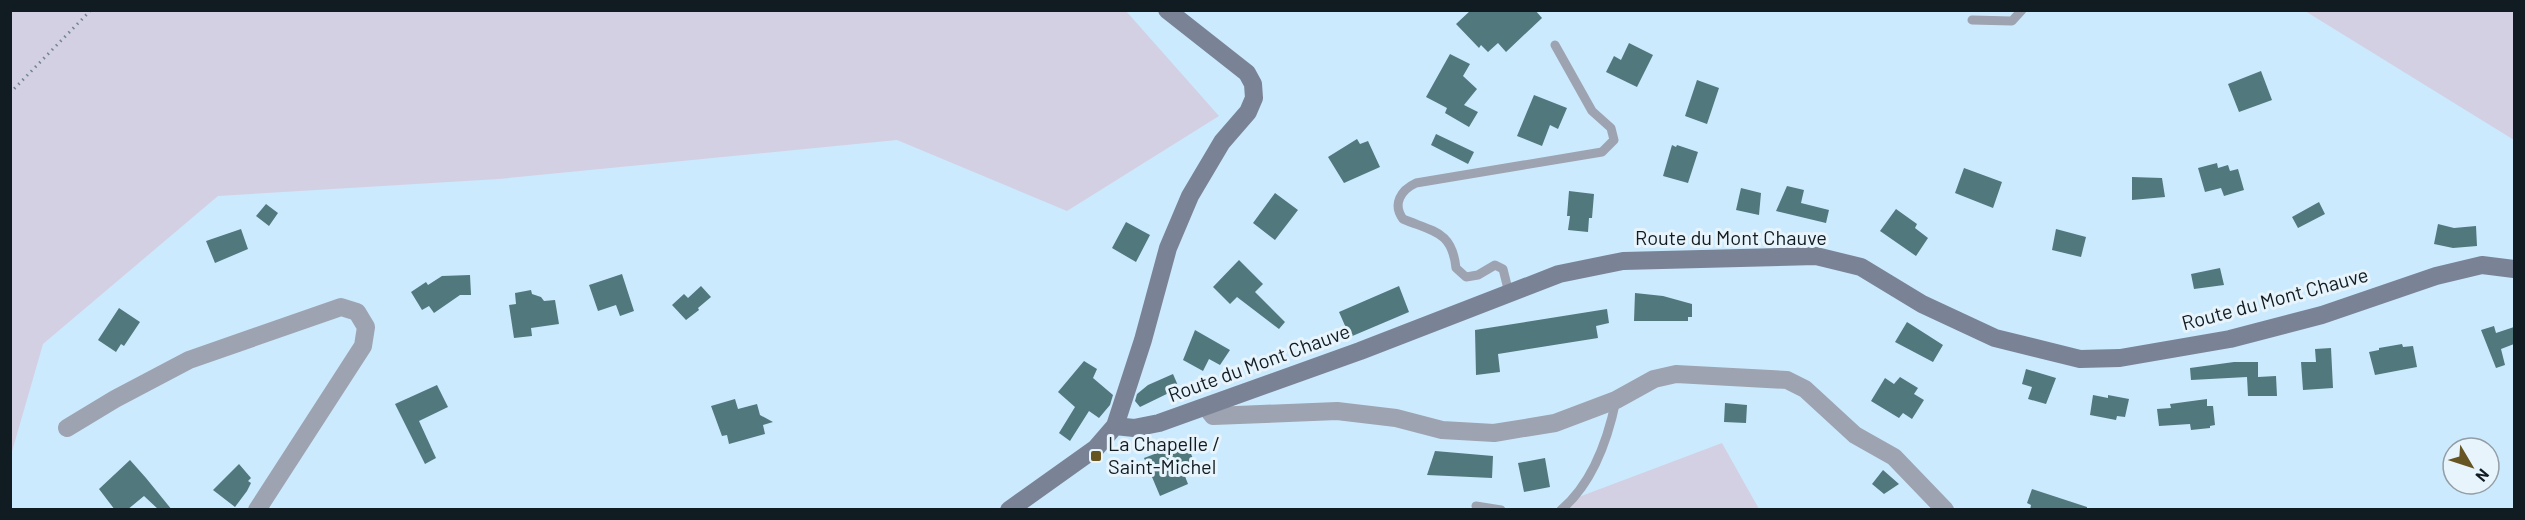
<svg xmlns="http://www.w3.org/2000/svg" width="2525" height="520" font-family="Barlow,sans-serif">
<rect width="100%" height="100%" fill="#cceafd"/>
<!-- green -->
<path fill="#d4d0e4" d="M11,10L1126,11L1219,116L1067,211L897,140L499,179L218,196L43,344L11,455Z
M2305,11H2514V140Z
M1722,443L1759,509L1569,510L1568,501Z"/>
<!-- building -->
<path fill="#51787d" d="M1471,10H1535L1542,18L1506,52L1498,43L1488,52L1481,45L1479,48L1456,24Z
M1629,43L1653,55L1637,87L1606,72L1614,56L1621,60Z
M1450,54L1470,64L1463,76L1477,89L1464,105L1478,112L1469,127L1445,113L1447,108L1426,97Z
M2261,71L2272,100L2239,112L2228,84Z
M1697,80L1719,88L1707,124L1685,116Z
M1534,95L1567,108L1558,129L1550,125L1542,146L1517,136Z
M1436,134L1474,152L1468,164L1431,145Z
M1357,139L1360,144L1368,141L1380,167L1344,183L1328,157Z
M1672,145L1676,147L1677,145L1698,152L1688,183L1663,176Z
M2217,163L2218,168L2228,165L2230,171L2238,169L2244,190L2224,196L2221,188L2205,192L2198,168Z
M1964,168L2002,182L1993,208L1955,193Z
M2132,177L2162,178L2165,197L2132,200Z
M1787,186L1804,190L1801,203L1829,210L1826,223L1776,211Z
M1741,188L1761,193L1759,215L1736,210Z
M1569,191L1594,194L1592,218H1589L1588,232L1568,230L1570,216H1567Z
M1275,193L1298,210L1275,240L1253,223Z
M2319,202L2325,214L2298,228L2292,217Z
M266,204L278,213L269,226L256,216Z
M1896,209L1917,224L1915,228L1928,238L1916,256L1880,231Z
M1126,222L1150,235L1136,262L1112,248Z
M2438,224L2454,228L2476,226L2477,246L2453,248L2434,244Z
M241,229L248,249L215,263L206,241Z
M2056,229L2086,237L2081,257L2052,250Z
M1239,260L1263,284L1255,292L1285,322L1279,329L1237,297L1230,304L1213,287Z
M2220,268L2224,285L2194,289L2191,274Z
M622,274L634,311L620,316L616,305L598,311L589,285Z
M470,275L471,295H460L434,313L429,306L422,310L411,292L426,282L428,285L442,276Z
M701,286L711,297L698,308L699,310L686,320L672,305L684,294L688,298Z
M1399,286L1409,312L1350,337L1339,312Z
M531,290L532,294L541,297L544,301L555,300L559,324L531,328L532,336L514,338L509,305L516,304L515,293Z
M1635,293L1663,296L1692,304V317H1688V321H1634Z
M119,308L140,322L124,346L121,344L116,352L98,340Z
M1607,309L1609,323L1596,326L1598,338L1498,354L1500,372L1476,375L1475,330Z
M1907,322L1943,345L1933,362L1895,342Z
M2494,326L2496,333L2514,327V344L2501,349L2505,365L2496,368L2481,330Z
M1195,330L1230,350L1220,365L1209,359L1203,371L1183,360Z
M2402,344L2403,347L2413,346L2417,367L2375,375L2369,352L2379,350V348Z
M2331,348L2333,388L2303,390L2301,362H2316L2315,349Z
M1084,361L1097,369L1093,378L1113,395L1110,405L1099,418L1089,411L1070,441L1059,433L1075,407L1058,392Z
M2234,362H2258V377L2276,376L2277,396H2248L2247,377L2191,380L2190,368Z
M2026,369L2056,378L2046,404L2028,399L2032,387L2022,384Z
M1173,374L1179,388L1140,407L1135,401L1137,394L1148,385Z
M1900,377L1918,388L1914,394L1924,400L1912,419L1903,413L1899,418L1871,401L1885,378L1894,384Z
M437,385L448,407L419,421L436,458L425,464L395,404Z
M2093,395L2108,398V395L2129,399L2125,417L2117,416L2116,420L2090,415Z
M735,399L738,409L757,404L760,415L773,422L763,425L765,434L729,444L727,435L722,436L711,406Z
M2207,399V406H2213L2215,425L2210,426V428L2191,430L2190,424L2159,426L2157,409L2171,408L2170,404Z
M1725,403L1747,405L1746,423L1724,422Z
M1186,442L1194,461L1181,466L1188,484L1160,496L1144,458Z
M1435,451L1493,456L1492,478L1427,475Z
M1545,458L1550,487L1524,492L1518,463Z
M130,460L146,478L172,510H159L144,496L127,510H115L99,489Z
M239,464L251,478L248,481L251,483L247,491L235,507L213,490Z
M1883,470L1899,484L1884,494L1872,484Z
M2032,489L2087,507V510H2030L2031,505L2027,503Z"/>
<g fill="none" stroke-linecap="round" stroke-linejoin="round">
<!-- path -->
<path stroke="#718592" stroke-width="3" stroke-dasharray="1.5 4.5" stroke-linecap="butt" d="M10,93L91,10"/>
<!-- lane -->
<path stroke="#9da3b0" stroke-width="9" d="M1972,20L2012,21L2022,10
M1509,293L1503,269L1495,265L1478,275L1466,277L1456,268C1452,231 1434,232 1403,219C1392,204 1401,190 1416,183L1602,152L1614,140L1611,128L1592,111L1555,45
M1476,506L1501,510
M1561,510C1593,483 1608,439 1616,400"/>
<!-- street -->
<path stroke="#9da3b0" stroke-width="18" d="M1206,407L1213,416L1337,411L1396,418L1442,430L1494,433L1555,423L1616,400L1654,379L1676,374L1787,380L1805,389L1855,435L1894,457L1945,510
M67,428L115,399L189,360L341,307L357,312L366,327L363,346L257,510"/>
<!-- secondary -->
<path stroke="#7a8396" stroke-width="18" d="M1115,426L1134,428L1159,423L1360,351L1559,274L1623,261L1816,256L1861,267L1922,304L1995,338L2080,359L2120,358L2230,339L2322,315L2436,276L2482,265L2514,269
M1009,510L1096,448L1115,426L1143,340L1168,248L1190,196L1222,142L1248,112L1254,98L1253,84L1247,73L1167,10"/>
</g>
<!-- markers -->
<rect fill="#665422" stroke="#e8f4fc" stroke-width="2" x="1090" y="450" width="12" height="12" rx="3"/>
<g text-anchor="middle" stroke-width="6" stroke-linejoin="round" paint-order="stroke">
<!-- street labels -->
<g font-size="20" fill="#111b22" stroke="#e8f4fc">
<text x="1731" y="245">Route du Mont Chauve</text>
<text transform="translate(2275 299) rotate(-15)" y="7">Route du Mont Chauve</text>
<text transform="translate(1259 363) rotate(-20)" y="7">Route du Mont Chauve</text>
</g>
<!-- poi labels -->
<g font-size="20" fill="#111b22" stroke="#e8f4fc" text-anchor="start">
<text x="1108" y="451">La Chapelle /<tspan x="1108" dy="23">Saint-Michel</tspan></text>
</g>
</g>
<!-- border -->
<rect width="2525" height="520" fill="none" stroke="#111b22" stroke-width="24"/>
<!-- north arrow -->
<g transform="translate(2471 466) rotate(129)"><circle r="28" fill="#e8f4fc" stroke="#929da5" stroke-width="1.5"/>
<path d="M0-4.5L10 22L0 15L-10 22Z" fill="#665422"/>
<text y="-9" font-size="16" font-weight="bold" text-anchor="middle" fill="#111b22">N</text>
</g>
</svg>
